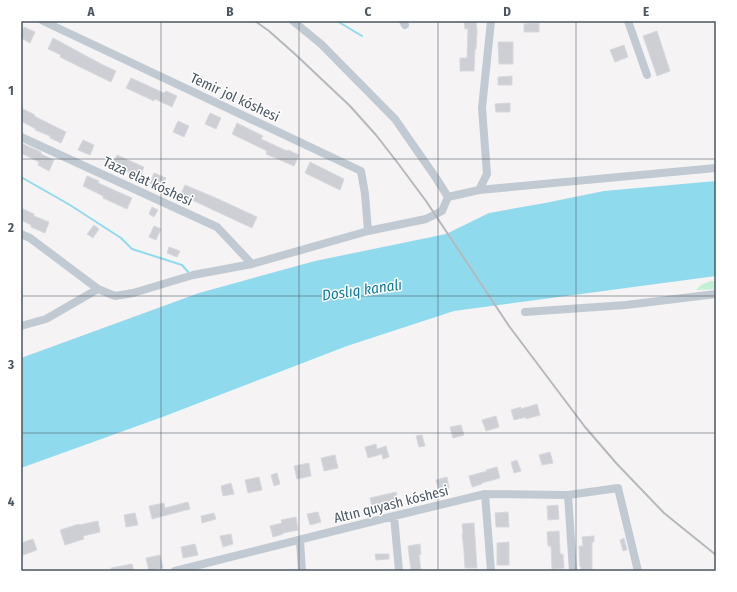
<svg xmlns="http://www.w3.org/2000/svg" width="737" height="592" font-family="'Fira Sans Condensed',sans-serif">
<rect width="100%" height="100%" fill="#f5f3f3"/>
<!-- green -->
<path fill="#c3f1d5" d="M710,281H716V289L696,290L701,285Z"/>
<!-- water -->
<path fill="#90daee" d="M716,181V276L454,311L347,346L165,416L21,468V358L199,293L315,261L446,234L489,213L545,203L604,191Z"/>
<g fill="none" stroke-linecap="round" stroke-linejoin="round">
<!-- stream -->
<path stroke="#90daee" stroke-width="2" d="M337,21L362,36
M21,177L70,205L121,238L132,249L182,265L189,273"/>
</g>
<!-- building -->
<path fill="#cdcfd5" stroke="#d7d9de" d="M464,21H476L477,32L476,49H475L474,71H460V58H467L468,29H465Z
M539,23V32H524V24Z
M24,27L35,32L30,43L21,38V32Z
M657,31L670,71L657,76L643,36Z
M53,38L103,65L116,71L111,82L80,67L60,57L61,55L48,49Z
M498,42H513V64H499Z
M624,45L628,57L615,62L610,50Z
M512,76V85H498V77Z
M131,78L164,93L166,91L177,96L172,107L155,99L154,101L126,88Z
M510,103V112H496L495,104Z
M21,108L35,115L34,116L66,132L61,143L50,138V136L35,130L36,129L21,121Z
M210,113L221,118L216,129L205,124Z
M178,121L189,126L184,137L173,132Z
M237,123L263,136L261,139L287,151L288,150L299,155L294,166L266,154L267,151L232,134Z
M83,140L94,145L90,155L78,150Z
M21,143L41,152V154L54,160L49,171L38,165L39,162L21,153Z
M117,155L144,167L140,177L112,165Z
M310,162L344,179L340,190L305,173Z
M154,173L166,178L161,189L150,183Z
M87,176L99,181L98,183L132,198L127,209L103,198V196L83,186Z
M185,185L216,198L257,217L252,228L192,200L191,201L180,196Z
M152,207L158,210L154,217L149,214Z
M23,209L34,214V216L49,222L45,233L31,227V225L21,220V213Z
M94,225L99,229L93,238L87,234Z
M154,226L161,229L156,240L149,237Z
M169,247L180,251L177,257L167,253Z
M537,404L540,415L526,419V417L514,420L511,410L521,407V409Z
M496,416L499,427L486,431L482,420Z
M461,425L464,435L453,438L450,427Z
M422,435L425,446L419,447L416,436Z
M376,444L377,449L386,446L389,457L383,459L382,454L368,458L365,447Z
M550,452L553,463L542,465L539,455Z
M335,455L338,468L324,471L321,458Z
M517,460L521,471L514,473L511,462Z
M309,463L311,476L297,479L294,466Z
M497,467L500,478L482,483V484L472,487L469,476L487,471L486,470Z
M277,473L280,484L274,486L271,475Z
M259,477L262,490L248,493L245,480Z
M447,477L449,488L439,491L436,480Z
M231,483L234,494L223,496L221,486Z
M396,492L399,503L387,506V508L373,511L370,498Z
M188,502L190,509L152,519L149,506L164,503L165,508Z
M558,505L559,519L548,520L547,506Z
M318,512L321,522L310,525L307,514Z
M508,512L509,527H496L495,513Z
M135,513L138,525L126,527L124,515Z
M214,513L216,519L202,523L201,516Z
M296,517L298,530L283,533V534L273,537L270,526L282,523L281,520Z
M98,521L100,532L83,536L84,539L65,545L60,530L79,524V525Z
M474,523L477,568H465L464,551L462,534H463L462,524Z
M559,531L560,554H563L564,568L552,569L551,546H548L547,532Z
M231,534L233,544L223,547L220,536Z
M594,536V542H592V571H581V567H580L579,546H583L582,537Z
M624,538L627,550L623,551L620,540Z
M33,539L37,550L23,555L21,550V543Z
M509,542V565H497V543Z
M195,544L198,555L183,558L181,547Z
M420,544L421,554L419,555L421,571H411L408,546Z
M375,554H389V559L376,560Z
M160,555L163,568L149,571L146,558Z
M132,564L134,571H111V568Z"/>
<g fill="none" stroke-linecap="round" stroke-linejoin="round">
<!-- minor -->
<path stroke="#c1cad2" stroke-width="8" d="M43,21L361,171L365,194L368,231
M293,21L321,44L395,119L436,178L448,197
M403,21L405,25
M628,21L647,75
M21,137L217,227L252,264
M479,190L487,174L482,108L491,21
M448,197L479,190L716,168
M21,234L30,238L98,289
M525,312L626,305L716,294
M21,326L46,319L98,289L115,296L133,293L193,275L252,264L368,231L426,219L442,211L448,197
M485,494L491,571
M568,495L573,571
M394,516L399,571
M300,540L302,571
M175,571L394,516L485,494L568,495L618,488L638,571"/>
<!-- rail -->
<path stroke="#b5b8bd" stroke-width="2" d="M255,21L269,31L296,55L350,106L376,135L397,162L426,201L509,326L585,427L617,464L664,513L716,555"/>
</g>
<!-- grid -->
<path fill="none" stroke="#4a5661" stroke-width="1" stroke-opacity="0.55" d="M161,21V571M299,21V571M438,21V571M576,21V571M21,159H716M21,296H716M21,433H716"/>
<g text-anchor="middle" stroke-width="3" stroke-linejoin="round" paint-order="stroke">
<!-- street labels -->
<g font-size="14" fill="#4a5661" stroke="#fff">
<text transform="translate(235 97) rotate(25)" y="5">Temir jol kóshesi</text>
<text transform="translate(148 181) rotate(25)" y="5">Taza elat kóshesi</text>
<text transform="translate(391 504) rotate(-14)" y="5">Altın quyash kóshesi</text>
</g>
<!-- water labels -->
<g font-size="15" font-style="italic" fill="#0c7c9b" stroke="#fff">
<text transform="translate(362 290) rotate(-8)" y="5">Doslıq kanalı</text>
</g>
</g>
<!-- border -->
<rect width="737" height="592" fill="none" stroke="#ffffff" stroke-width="44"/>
<rect x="22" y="22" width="693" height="548" fill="none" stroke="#4a5661" stroke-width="1.5"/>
<g font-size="13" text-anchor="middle" font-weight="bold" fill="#4a5661">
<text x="91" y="16">A</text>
<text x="230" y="16">B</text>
<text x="368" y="16">C</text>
<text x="507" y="16">D</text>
<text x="646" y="16">E</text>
<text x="11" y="95">1</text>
<text x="11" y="232">2</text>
<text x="11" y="369">3</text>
<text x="11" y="506">4</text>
</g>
</svg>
